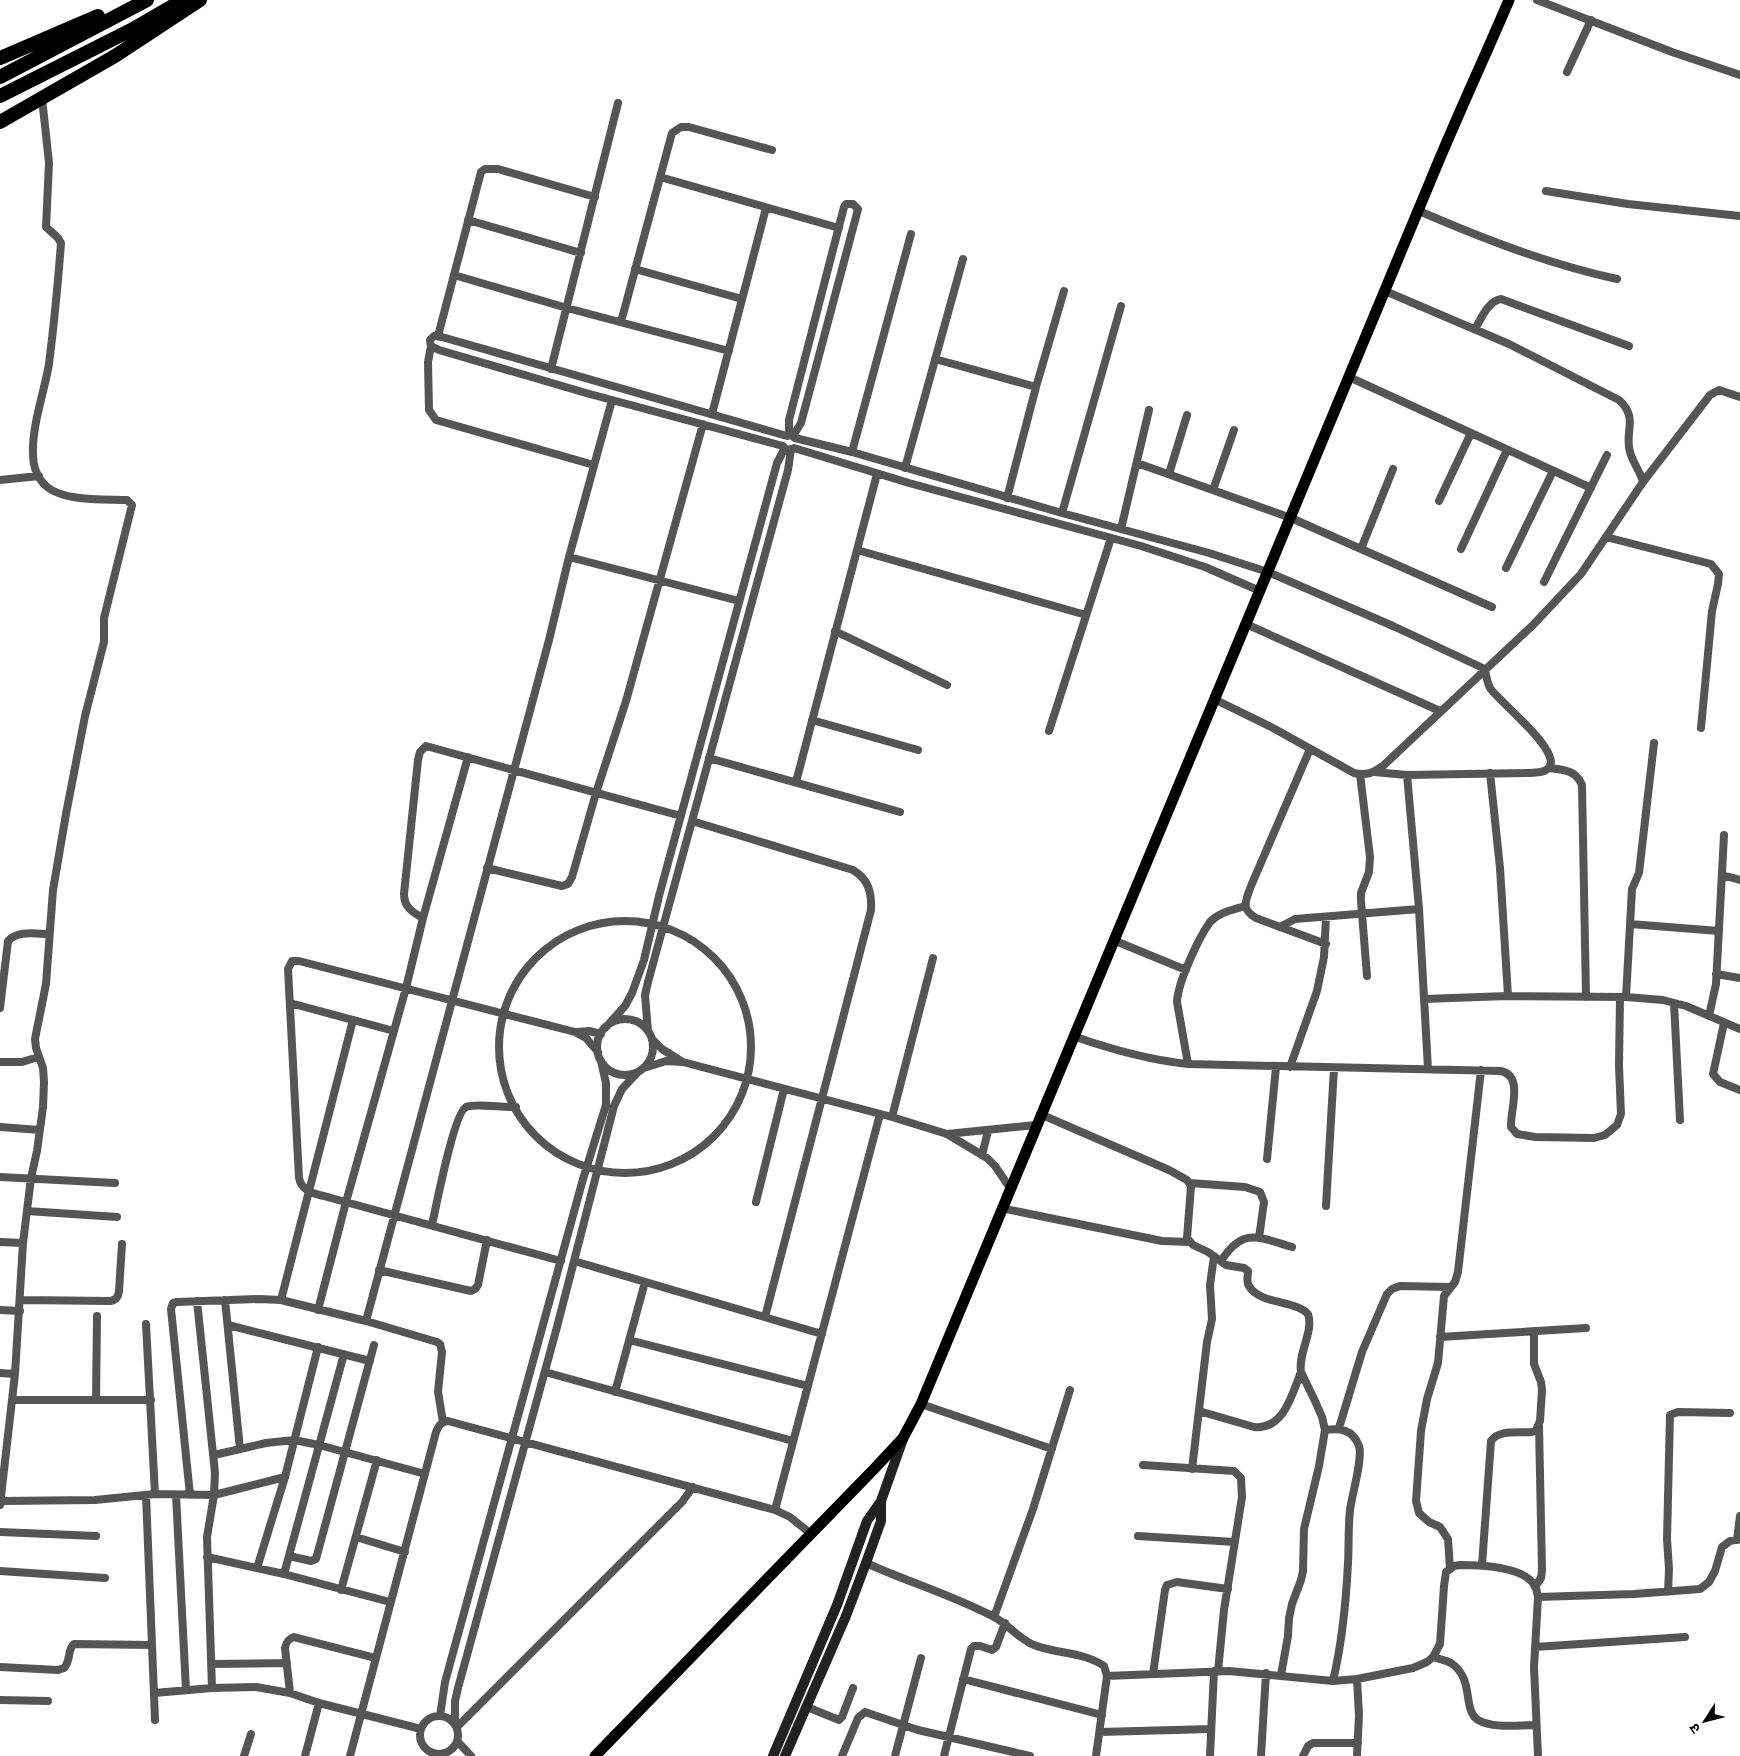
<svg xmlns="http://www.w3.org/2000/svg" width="1740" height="1756" font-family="Signika,'Noto Sans Devanagari',sans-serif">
<rect width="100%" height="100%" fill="#fff"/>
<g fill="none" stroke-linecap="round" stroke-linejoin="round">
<!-- street -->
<path stroke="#555" stroke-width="8" d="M1537,0L1672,52L1740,75
M1567,72L1591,20
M660,177L839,228
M1546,191L1628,204L1740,216
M1419,211C1484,239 1548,264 1617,279
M468,220L581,253
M635,269L742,299
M454,275L567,308L729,351
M1385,291L1509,344L1619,400C1639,418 1624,432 1630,452C1633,463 1640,471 1643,482
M621,322L672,133L681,127H689L772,150
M1475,329C1481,319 1488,301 1501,299L1629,346
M438,336L481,172L485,169H498L595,197
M431,346L428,362L429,410L436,420L594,465
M935,359L1036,387
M551,369L618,103
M1349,377L1591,488
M712,414L766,208
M789,435L793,436L801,423L857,213L858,209L853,204H846L844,207L789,420V435
M795,438L852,452L1062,513L1209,553L1268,572L1393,626L1485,669C1486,676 1487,682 1490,688C1497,700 1570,757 1546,770C1542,773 1535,772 1531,773L1407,775L1374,772
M783,446L586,393L439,350L431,346L430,340L434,336L442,337L787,436
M794,448L909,483L1141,546L1205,567L1260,591
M852,452L911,234
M1137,463L1291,518L1492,607
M905,468L963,259
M1169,474L1187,415
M0,480L39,476
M1213,490L1234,430
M1007,498L1036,387L1064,291
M1439,501L1471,433
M1062,513L1121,306
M1121,529L1149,410
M1606,537L1711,564L1719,574L1718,584L1712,611L1701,728
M1361,549L1393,469
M1461,549L1507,450
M857,550L1086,615
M569,557L739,601
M1506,568L1553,471
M1544,582L1607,455
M1246,624L1440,711
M835,631L947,685
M1214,699L1273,728L1354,773C1367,776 1373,773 1384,765L1533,625L1581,574L1643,482L1710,395L1719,390L1740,397
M812,720L918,750
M1049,731L1111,538
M1310,749L1251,886C1246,900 1240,909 1256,918L1326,944
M709,758L900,812
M1549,768C1564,770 1576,770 1582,785L1586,997
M1490,773L1500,868L1508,996
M1360,774L1370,857L1369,872L1361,893V901L1367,976
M1407,775L1419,909L1428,1069
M796,782L877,474
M692,821L853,870C868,879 872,892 871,910L765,1317
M487,868L562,886L568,884L572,877L596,793L626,701L703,424
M1722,875L1740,880
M423,918C412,912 404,907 404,894L418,760L420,752L426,746L681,816
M499 1047a126 126 0 1 1 252 0a126 126 0 1 1-252 0Z
M1630,924L1719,931
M1280,927L1295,919L1419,909
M1113,940L1186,970
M1716,974L1740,978
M1626,997L1632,889L1639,873L1654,743
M1424,999L1508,996L1626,997L1663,1000L1686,1006L1740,1029
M290,1003L394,1031
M1674,1003L1680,1120
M0,1008L8,941C18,930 36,934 49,934
M1709,1016L1716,984L1724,835
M597 1047a28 28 0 1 1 56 0a28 28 0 1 1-56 0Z
M1724,1023L1713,1074L1720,1082L1740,1090
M606,1027L625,1006L632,993L644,960L659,896L777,463L785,448
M648,1031L645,995L648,982L788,470L791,449
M577,1032L589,1031L601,1034
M1073,1036C1110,1049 1149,1060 1188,1064L1501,1071C1524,1076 1510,1110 1511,1127L1517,1134L1535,1137L1594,1138L1605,1135L1617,1125L1621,1114L1619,1066L1620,997
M653,1040L662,1049L681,1061
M0,1062H22L38,1057
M1188,1064L1177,1002C1178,982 1198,939 1210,922C1219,912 1233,910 1245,906
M1290,1067L1317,991L1324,957L1326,917
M644,1068L666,1061L683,1062L892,1117L947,1134L987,1158L995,1166L1010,1188
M1040,1114L1169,1170L1187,1180L1191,1186L1187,1238L1193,1245L1208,1252L1226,1265L1244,1268L1248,1271C1248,1276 1246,1282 1249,1286C1260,1305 1296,1300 1308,1314C1314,1332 1298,1352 1301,1372L1315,1401L1322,1417L1325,1430L1319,1466L1304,1529L1303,1571L1301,1580L1292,1604L1289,1618L1288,1636L1281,1675
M892,1117L933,958
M0,1127L40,1130
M947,1134L1036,1125
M982,1155L988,1131
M1267,1159L1276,1067
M0,1177L115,1183
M1190,1183L1245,1187L1260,1192L1264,1202L1259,1238
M756,1202L784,1089
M1326,1206L1334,1068
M1001,1208L1162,1241L1190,1242
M27,1211L117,1217
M432,1225C436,1207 454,1113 466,1107C475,1103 504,1108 516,1107
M0,1242L23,1243
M561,1261L331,1198C317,1194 302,1193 299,1178L288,969L292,961H299L575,1032L586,1038L598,1052
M574,1261L822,1334
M1221,1261C1243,1227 1258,1237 1292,1247
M379,1270L471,1291L475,1289L478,1285L487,1240
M21,1300L111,1301C117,1299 118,1297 119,1291L122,1244
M225,1300L240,1449
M281,1300L353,1020
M197,1301L215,1473L214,1495L207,1537L212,1688
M0,1310L20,1311
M318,1310L346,1202L406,988L423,918L468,757
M366,1321L549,640L569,557L612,400
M146,1324L155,1494
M228,1325L370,1361
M1440,1337L1586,1328
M629,1340L808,1386
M545,1372L793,1441
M0,1373L15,1374
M615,1392L645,1282
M12,1400H151
M96,1400L97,1316
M921,1404L1052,1449
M1199,1411L1254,1427C1284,1430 1292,1394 1301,1372
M1339,1428L1362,1352L1387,1294L1392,1289L1400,1286L1451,1287
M1325,1430C1339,1428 1353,1429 1359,1446C1363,1459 1352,1494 1350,1510C1348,1528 1349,1546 1348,1563C1346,1603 1342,1643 1333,1681
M214,1455L266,1443L294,1440L319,1445L425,1474
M1143,1465L1234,1471L1241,1478L1242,1497L1224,1610L1218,1671
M1192,1469L1207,1342L1212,1319L1210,1285L1214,1256
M146,1495L155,1720
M176,1495L186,1690
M190,1495L171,1309L173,1303L177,1302L259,1299L281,1300L366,1321L437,1342L440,1344L442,1352L438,1392L443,1422
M1,1501L95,1500L155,1494L214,1495L285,1477
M0,1505L15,1374L23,1243L31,1178L37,1151L43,1107L44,1082L43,1068L36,1048L35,1039L46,984L53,890L66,814L85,716L104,642V618L132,505L127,500C103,499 59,502 43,483C36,475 33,464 33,454C32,425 44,393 49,364C54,324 58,283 61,243L58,238L46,227L49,163L42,98
M775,1510L880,1114
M0,1532L96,1536
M1138,1536L1235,1542
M356,1537L405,1552
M1737,1540L1740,1516
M289,1556L311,1561L316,1559L374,1345
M207,1557L284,1574L390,1602
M866,1563C908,1582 952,1595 994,1617C1008,1624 1019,1639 1034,1645C1057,1654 1084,1652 1104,1666L1107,1676L1096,1756
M1482,1565L1491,1441C1499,1429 1519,1433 1532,1432L1536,1430L1540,1421L1542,1390L1541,1382L1534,1364V1331
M257,1568L285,1477L318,1347
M1450,1569L1448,1539L1440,1527L1429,1522L1419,1513L1416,1501L1421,1431L1427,1399L1438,1363L1444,1296L1455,1282L1458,1272L1481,1070
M0,1571L105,1578
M284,1574L344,1354
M1535,1587L1541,1578L1542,1570L1539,1426
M341,1590L377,1460
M1668,1592L1669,1569L1667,1539L1670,1415L1678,1412L1730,1413
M1538,1597L1634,1594L1700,1589L1709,1582L1715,1571L1722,1547L1730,1541L1740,1539
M994,1617L1033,1509L1070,1390
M1535,1647L1685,1637
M1433,1657C1439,1659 1446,1660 1451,1663C1475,1679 1462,1710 1478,1720C1494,1729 1518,1725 1536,1725
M211,1664L287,1663
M0,1667L58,1670L64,1668C71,1661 67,1650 74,1644L152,1645
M1153,1674L1165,1590L1167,1585L1177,1582L1228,1589
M1107,1676L1229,1671L1333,1681L1357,1679L1413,1668L1427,1662L1433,1657L1440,1644L1444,1586L1446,1572L1454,1566L1460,1565C1480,1565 1524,1566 1535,1586C1537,1589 1537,1594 1538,1597L1534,1667L1538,1756
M963,1679L1102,1715
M1357,1679L1359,1715L1357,1756
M154,1693L212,1688L256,1687L290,1693L319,1703L421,1729
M290,1693L285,1648C286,1642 288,1639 294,1637L376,1658
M0,1700L48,1701
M807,1707L839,1720L842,1717L853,1688
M420 1735a19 19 0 1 1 38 0a19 19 0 1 1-38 0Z
M440,1716L445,1682L583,1179L606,1105V1083L601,1061
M455,1725V1701L458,1688L557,1327L614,1106L622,1089L638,1072
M457,1727L682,1502L693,1487
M1100,1732L1211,1729
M458,1742L471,1756
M244,1756L251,1734
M305,1756L319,1703
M350,1756L436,1432C439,1425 441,1422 448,1421L775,1510L790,1517L811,1534
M842,1756L858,1718L865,1712L918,1730L1030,1756
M895,1756L921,1658
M944,1756L971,1649L974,1646H980L992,1650L996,1647L1005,1623
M1210,1756L1214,1671
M1261,1756L1266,1673
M1303,1756L1308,1746L1313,1743H1358"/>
<!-- secondary -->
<path stroke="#222" stroke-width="10" d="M773,1756L837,1605L867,1521L881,1501L903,1439
M785,1756L846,1616L866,1563L881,1521V1501"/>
<!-- primary -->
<path stroke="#000" stroke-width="11" d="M595,1756L875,1468L903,1438L921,1404C1088,996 1260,590 1430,182C1455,121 1483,61 1509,0"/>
<!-- highway -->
<path stroke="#000" stroke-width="14" d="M0,58L98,16
M0,77L147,0
M0,96L133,29L183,0
M0,122L115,56L200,0"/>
</g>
<!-- north arrow -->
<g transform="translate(1705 1721) rotate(234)" stroke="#ffffff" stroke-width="4" paint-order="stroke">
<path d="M0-4L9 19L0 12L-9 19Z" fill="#000000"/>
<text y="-8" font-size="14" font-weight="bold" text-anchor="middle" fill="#000000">उ</text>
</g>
</svg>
